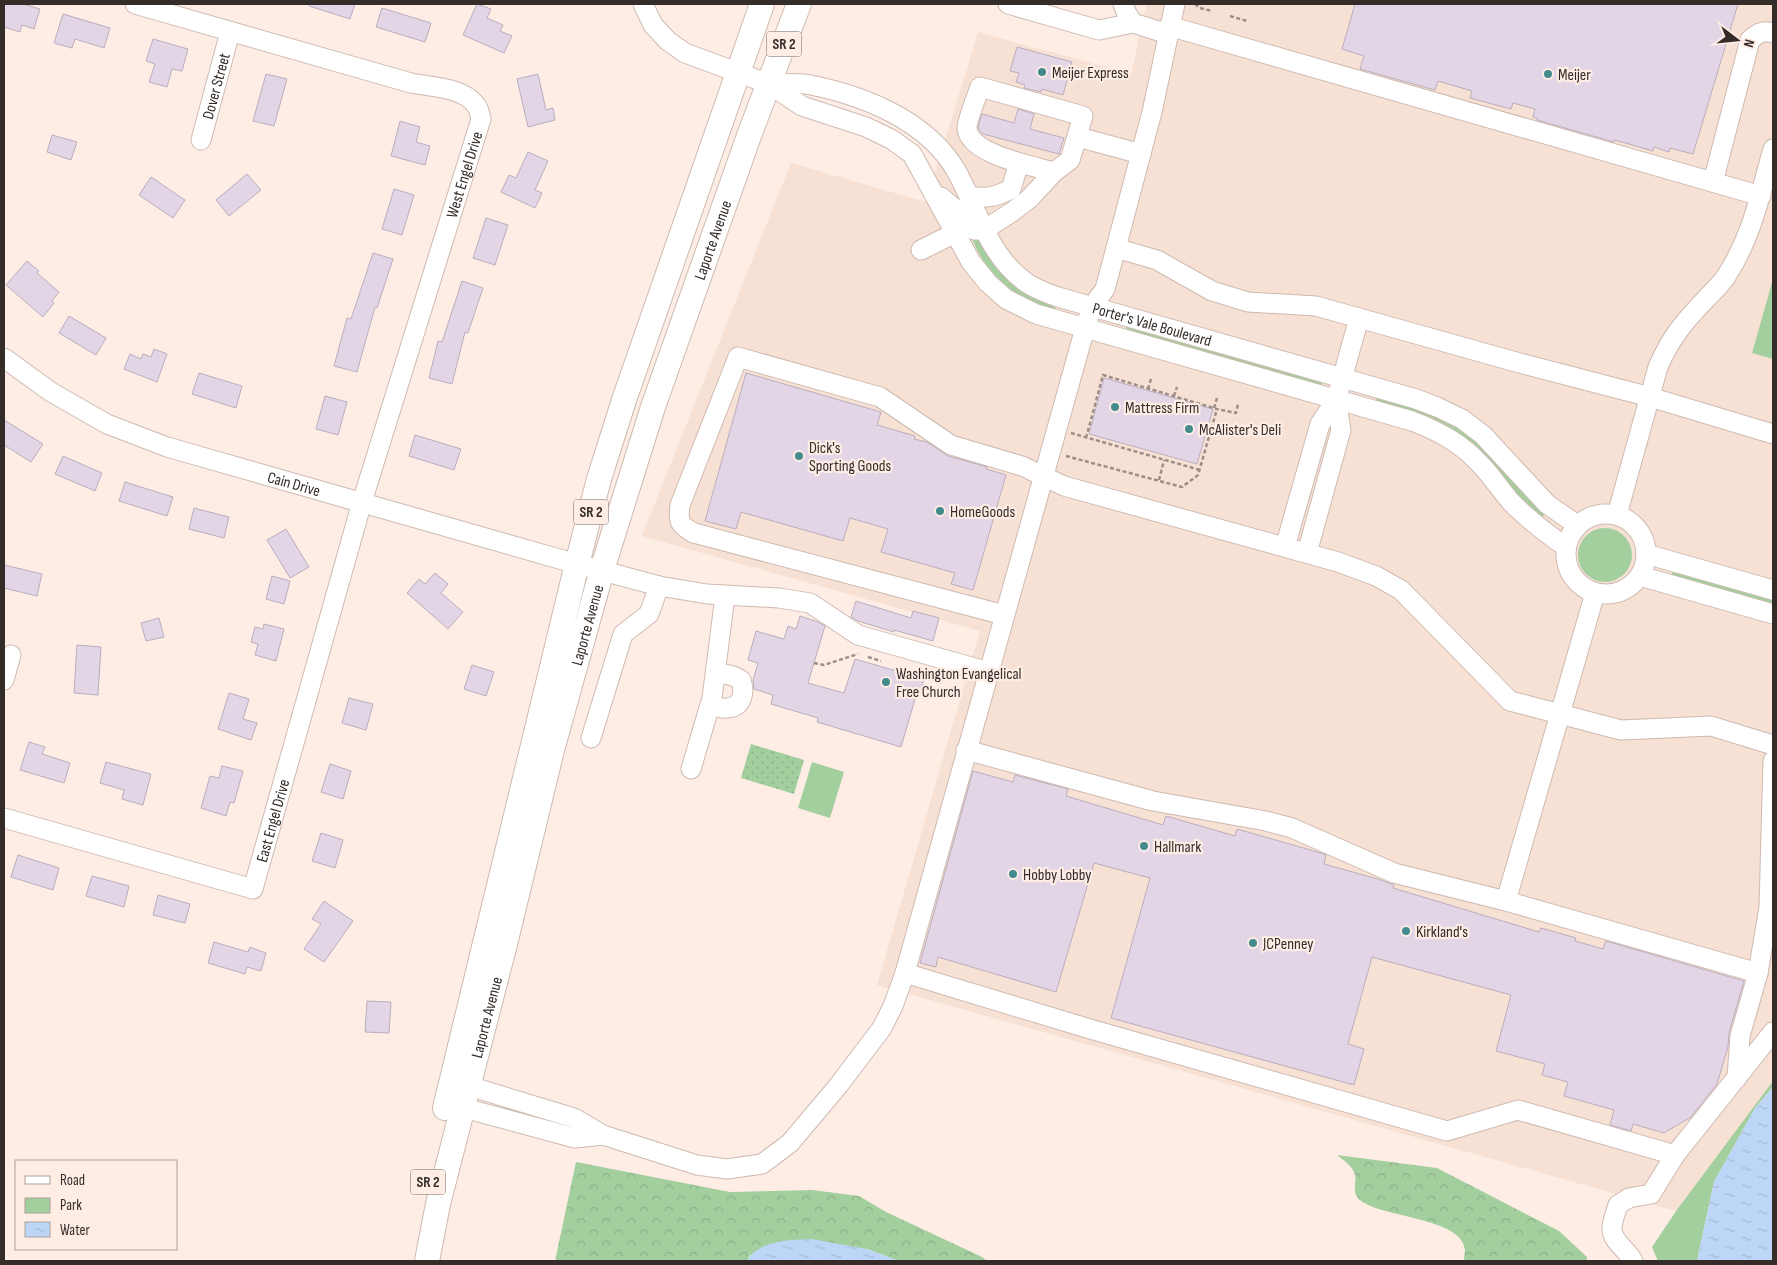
<svg xmlns="http://www.w3.org/2000/svg" width="1777" height="1265" font-family="'Sofia Sans Condensed',sans-serif">
<defs>
<pattern id="forest-crowns" width="20" height="18" patternUnits="userSpaceOnUse" patternTransform="scale(1.25)"><rect width="20" height="18" fill="#a3ce9e"/><path d="M2 6a3 3 0 1 1 6 0M12 15a3 3 0 1 1 6 0" fill="none" stroke="#8db188"/></pattern>
<pattern id="park-dots" width="8" height="8" patternUnits="userSpaceOnUse" patternTransform="scale(1.25)"><rect width="8" height="8" fill="#a3ce9e"/><path d="M2 2h.1M6 6h.1" fill="none" stroke="#8db188" stroke-width="1.8" stroke-linecap="round"/></pattern>
<pattern id="water-ripples" width="26" height="14" patternUnits="userSpaceOnUse" patternTransform="scale(1.25)"><rect width="26" height="14" fill="#bdd6f7"/><path d="M2 4q2-2 4 0t4 0M15 11q2-2 4 0t4 0" fill="none" stroke="#a3b8d4"/></pattern>
</defs>
<rect width="100%" height="100%" fill="#feede5"/>
<!-- built -->
<path fill="#f7e0d4" d="M1147,4H1773V279L1752,353L1773,359V1081L1676,1211L877,985L980,631L642,536L791,163L926,202L978,32L1131,74Z"/>
<!-- green -->
<path fill="#a3ce9e" d="M972,237L980,239C989,253 997,270 1009,281C1022,293 1038,300 1054,306L1056,309C1029,308 997,282 983,260C979,254 975,246 972,239Z
M1773,279V359L1752,353Z
M1126,326L1321,380L1322,385H1319L1127,331Z
M1377,397L1437,415L1469,434L1527,497L1545,513L1542,518L1513,490L1483,454L1460,435L1430,417L1375,402Z
M1578 555a27 27 0 1 1 54 0a27 27 0 1 1-54 0Z
M1673,571L1773,600V604L1671,576Z
M812,762L844,772L830,818L798,808Z
M1773,1081V1087L1755,1108L1714,1182L1697,1261H1658L1652,1247L1676,1211Z
M503,1107L578,1127L577,1130L505,1110Z"/>
<!-- forest -->
<path fill="url(#forest-crowns)" d="M1337,1155L1437,1168L1559,1231L1587,1257V1261H1464C1464,1258 1465,1253 1465,1250C1462,1217 1381,1218 1360,1200C1351,1192 1357,1184 1355,1175C1353,1166 1343,1160 1337,1155Z
M576,1162L730,1192L812,1190L859,1196L886,1212L980,1256L988,1261H899L867,1249L750,1255L747,1261H555Z"/>
<!-- park -->
<path fill="url(#park-dots)" d="M751,744L804,760L794,794L741,778Z"/>
<!-- water -->
<path fill="url(#water-ripples)" d="M1773,1087V1261H1697L1714,1182L1755,1108Z
M811,1239L867,1249L899,1261H747C758,1240 791,1240 811,1239Z"/>
<!-- building -->
<path fill="#e2d5e6" stroke="#baadbd" d="M4,4H23L40,9L34,29L22,25L20,32L4,27Z
M310,4H355L350,19L309,6Z
M477,4L491,9L487,18L503,25L500,31L512,36L504,53L463,35Z
M1355,4H1738L1693,154L1670,148L1669,152L1654,147L1653,151L1615,140L1614,142L1537,120V118L1533,117L1535,109L1513,103L1511,109L1470,98L1472,91L1438,81L1435,90L1360,69L1364,56L1342,49Z
M382,8L431,23L425,42L376,27Z
M63,14L110,28L104,48L75,39L72,48L54,43Z
M153,39L188,49L182,71L172,69L167,87L149,82L155,64L146,61Z
M1017,47L1072,62L1063,95L1042,89L1041,92L1024,88L1025,85L1016,82L1019,73L1010,71Z
M266,74L287,79L274,126L253,121Z
M538,74L546,110L553,108L555,120L528,127L517,79Z
M1018,109L1034,114L1030,129L1064,138L1059,154L983,134L980,131L978,127L982,114L1014,123Z
M400,121L420,127L416,142L430,146L425,165L391,156Z
M52,135L77,142L71,160L47,152Z
M528,152L548,161L535,190L542,193L535,208L501,192L509,175L516,178Z
M247,174L261,190L229,216L216,200Z
M151,177L185,200L173,218L139,195Z
M394,189L414,195L402,235L382,229Z
M486,218L508,225L495,265L473,258Z
M373,253L393,259L377,308L375,307L357,372L334,366L347,318L351,319Z
M27,261L39,271L37,273L59,292L52,301L54,303L43,317L6,285Z
M462,281L483,288L468,333L465,332L452,384L429,378L438,341L442,342Z
M69,316L106,338L96,355L59,333Z
M154,349L167,354L157,382L124,369L130,354L141,359L143,354L151,357Z
M199,373L242,386L236,408L192,394Z
M746,373L881,412L877,425L915,436L914,439L927,442L948,456L987,467L986,469L1006,475L973,590L951,584L955,573L881,552L888,529L850,518L843,541L741,512L736,529L705,521Z
M1104,378L1213,409L1197,464L1089,434Z
M325,396L347,402L338,435L316,429Z
M4,420L43,444L31,462L4,445Z
M415,435L461,449L454,470L409,456Z
M63,456L102,473L95,491L55,474Z
M125,482L173,497L167,516L119,501Z
M194,508L229,517L224,538L189,529Z
M286,529L309,567L290,578L267,540Z
M4,565L42,574L37,596L4,588Z
M435,573L448,584L441,593L463,612L448,629L407,593L419,579L425,584Z
M272,576L290,581L284,604L266,599Z
M856,601L911,618L913,611L939,618L933,641L894,630V632L858,621L851,617Z
M800,616L818,622L825,626L808,683L844,693L855,659L924,679L919,697L916,696L901,747L817,722L818,718L771,704L773,695L754,689L753,680L758,663L748,660L756,631L784,639L788,626L796,629Z
M159,618L164,637L146,641L141,623Z
M264,624L284,629L276,661L255,655L258,644L251,642L255,627L263,629Z
M77,645L101,647L98,695L74,693Z
M472,665L494,672L486,696L464,689Z
M229,693L249,699L243,719L257,723L251,740L218,729Z
M349,698L373,704L366,730L342,723Z
M29,742L45,747L42,754L70,763L64,783L20,770Z
M106,762L151,774L143,805L122,799L124,790L100,783Z
M330,764L351,771L343,799L321,792Z
M222,766L243,771L234,803L230,802L226,816L201,808L210,776L219,778Z
M973,771L1013,782L1015,775L1068,789L1066,796L1163,825L1166,816L1235,836L1237,829L1321,853L1326,855L1324,864L1381,880L1394,885L1393,888L1539,932L1541,928L1576,938L1575,941L1603,949L1606,941L1744,981L1729,1033L1728,1047L1717,1084L1691,1117L1664,1133L1633,1124L1631,1131L1610,1125L1614,1110L1564,1096L1568,1082L1542,1075L1545,1064L1496,1051L1511,995L1372,957L1348,1044L1364,1049L1354,1085L1111,1018L1150,878L1094,863L1056,992L938,957L936,967L920,963Z
M321,833L343,840L335,868L312,861Z
M18,855L59,868L53,890L11,877Z
M92,876L129,886L124,907L86,896Z
M158,895L190,904L185,923L153,915Z
M324,901L353,921L324,962L304,949L321,924L312,919Z
M214,942L248,952L250,947L266,953L261,971L247,967L245,974L208,963Z
M367,1001L391,1002L389,1033L365,1032Z"/>
<g fill="none" stroke-linecap="round" stroke-linejoin="round">
<defs>
<g id="minor">
<path d="M643,4L653,25L668,41L685,53L769,84L802,106L866,127L891,139L912,154L971,262L988,283L1006,299L1036,314L1412,421C1438,431 1461,443 1480,464C1492,476 1501,491 1512,503C1529,520 1547,534 1566,547"/>
<path d="M1008,4L1099,30L1133,23"/>
<path d="M1123,4L1127,14L1133,23L1168,34"/>
<path d="M1169,26L1761,196"/>
<path id="s1" d="M769,84C782,84 798,82 811,85C865,96 928,121 957,172C978,211 990,260 1030,285C1039,290 1049,294 1058,297L1416,399L1437,407L1462,419L1483,435L1547,504L1577,525"/>
<path d="M980,87L1083,116L1070,160L1054,172C1034,166 969,155 967,128C967,120 977,96 980,87Z"/>
<path d="M1078,137L1141,154"/>
<path id="s2" d="M201,140L230,32"/>
<path d="M1713,182L1750,40C1758,33 1763,30 1773,33"/>
<path d="M969,196C985,199 996,197 1011,189L1019,163"/>
<path d="M941,197L960,213L967,225L974,230H984L1012,212L1029,199L1054,172"/>
<path d="M1116,248L1157,260L1212,291L1248,302L1316,306L1516,362L1650,397L1773,434"/>
<path d="M921,250L955,233"/>
<path id="s3" d="M4,358L51,392L107,424L167,447L577,564L659,586L707,594L779,598L810,603L858,635L989,672"/>
<path d="M1339,390L1359,318"/>
<circle cx="1606" cy="554" r="40"/>
<path d="M1617,515L1658,367C1670,339 1683,323 1704,301C1711,293 1721,285 1727,275C1753,234 1760,194 1773,149"/>
<path d="M1285,547L1320,424L1336,400L1341,430L1307,553"/>
<path d="M1646,554L1773,590"/>
<path d="M1640,576L1773,614"/>
<path d="M1004,615L694,533C679,525 678,522 680,505L738,357L880,397L951,445L1022,466L1064,486L1338,562L1376,576L1401,590L1510,701L1621,730L1711,726L1773,745"/>
<path d="M4,680L11,655"/>
<path d="M710,706C715,706 721,709 727,708C743,707 745,692 741,680L733,676L716,672"/>
<path d="M591,738L623,634L649,614L659,586"/>
<path d="M966,750L1153,801L1266,821L1292,828L1394,873L1506,901L1758,973"/>
<path d="M691,769L712,698L725,596"/>
<path id="s4" d="M4,818L253,889L362,502L481,119C480,114 479,108 475,104C462,87 430,87 411,83L135,4"/>
<path d="M1506,901L1595,593"/>
<path d="M905,973L1090,1029L1447,1131L1518,1110L1675,1155L1773,1032"/>
<path d="M1737,1078L1740,1036L1758,973L1769,907L1773,761"/>
<path d="M456,1082L574,1118L603,1135L697,1165L727,1169L762,1164L790,1143L838,1086L882,1028L893,1006L905,973L1085,328L1092,307L1105,289L1116,248L1152,112L1175,4"/>
<path d="M449,1104L575,1138L603,1135"/>
<path d="M1633,1261C1628,1250 1612,1242 1612,1229C1612,1221 1616,1212 1618,1205L1629,1198L1651,1194L1675,1155"/>
</g>
<g id="major">
<path d="M445,1108L577,564L599,479L624,400L762,4"/>
<path id="s5" d="M427,1261L438,1204L506,940L552,750L602,570L653,407L750,133L799,4"/>
</g>
</defs>
<!-- minor casing -->
<use href="#minor" stroke="#cebab0" stroke-width="21"/>
<!-- major casing -->
<use href="#major" stroke="#cebab0" stroke-width="26"/>
<!-- path -->
<path stroke="#9c8f89" stroke-width="2.5" stroke-dasharray="4 2.5" stroke-linecap="butt" d="M1195,4L1200,8L1212,11
M1230,16L1247,21
M1148,389L1151,379
M1174,396L1177,387
M1214,408L1217,398
M1071,433L1200,470
M1086,438L1103,375L1217,409L1236,413L1238,404
M1066,456L1182,487L1198,475L1217,409
M1159,480L1164,460
M868,657L881,661
M814,663L824,665L858,654"/>
<!-- minor -->
<use href="#minor" stroke="#fff" stroke-width="19"/>
<!-- major -->
<use href="#major" stroke="#fff" stroke-width="24"/>
</g>
<!-- markers -->
<g fill="#438b8c" stroke="#feede5" stroke-width="2">
<circle cx="1042" cy="72" r="5"/>
<circle cx="1548" cy="74" r="5"/>
<circle cx="1115" cy="407" r="5"/>
<circle cx="1189" cy="429" r="5"/>
<circle cx="799" cy="456" r="5"/>
<circle cx="940" cy="511" r="5"/>
<circle cx="886" cy="682" r="5"/>
<circle cx="1144" cy="846" r="5"/>
<circle cx="1013" cy="874" r="5"/>
<circle cx="1406" cy="931" r="5"/>
<circle cx="1253" cy="943" r="5"/>
</g>
<g text-anchor="middle" stroke-width="4.5" stroke-linejoin="round" paint-order="stroke">
<!-- shield labels -->
<g fill="#feede5" stroke="#716661" stroke-width="1">
<rect x="766.5" y="31.5" width="35" height="25" rx="4"/>
<rect x="573.5" y="499.5" width="35" height="25" rx="4"/>
<rect x="410.5" y="1169.5" width="35" height="25" rx="4"/>
</g>
<g font-size="15" font-weight="bold" fill="#342c28">
<text x="784" y="49">SR 2</text>
<text x="591" y="517">SR 2</text>
<text x="428" y="1187">SR 2</text>
</g>
<!-- poi labels -->
<g font-size="16" fill="#342c28" stroke="#feede5" text-anchor="start">
<text x="1052" y="78">Meijer Express</text>
<text x="1558" y="80">Meijer</text>
<text x="1125" y="413">Mattress Firm</text>
<text x="1199" y="435">McAlister's Deli</text>
<text x="809" y="453">Dick's<tspan x="809" dy="18">Sporting Goods</tspan></text>
<text x="950" y="517">HomeGoods</text>
<text x="896" y="679">Washington Evangelical<tspan x="896" dy="18">Free Church</tspan></text>
<text x="1154" y="852">Hallmark</text>
<text x="1023" y="880">Hobby Lobby</text>
<text x="1416" y="937">Kirkland's</text>
<text x="1263" y="949">JCPenney</text>
</g>
<!-- street labels -->
<g font-size="16" fill="#342c28" stroke="#feede5">
<text dy="6" stroke="none"><textPath href="#s2" startOffset="56">Dover Street</textPath></text>
<text dy="6" stroke="none"><textPath href="#s4" startOffset="1004">West Engel Drive</textPath></text>
<text dy="6" stroke="none"><textPath href="#s5" startOffset="1061">Laporte Avenue</textPath></text>
<text dy="6" stroke="none"><textPath href="#s1" startOffset="482">Porter's Vale Boulevard</textPath></text>
<text dy="6" stroke="none"><textPath href="#s3" startOffset="319">Cain Drive</textPath></text>
<text dy="6" stroke="none"><textPath href="#s5" startOffset="656">Laporte Avenue</textPath></text>
<text dy="6" stroke="none"><textPath href="#s4" startOffset="330">East Engel Drive</textPath></text>
<text dy="6" stroke="none"><textPath href="#s5" startOffset="251">Laporte Avenue</textPath></text>
</g>
</g>
<!-- border -->
<rect width="1777" height="1265" fill="none" stroke="#342c28" stroke-width="10"/>
<!-- legend -->
<rect x="15" y="1160" width="162" height="90" fill="#feede5" stroke="#ada099"/>
<rect x="25" y="1176" width="25" height="8" fill="#ffffff" stroke="#ada099"/>
<text x="60" y="1185" font-size="15" fill="#342c28">Road</text>
<rect x="25" y="1198" width="25" height="15" fill="#a3ce9e" stroke="#ada099"/>
<text x="60" y="1210" font-size="15" fill="#342c28">Park</text>
<rect x="25" y="1222" width="25" height="15" fill="url(#water-ripples)" stroke="#ada099"/>
<text x="60" y="1235" font-size="15" fill="#342c28">Water</text>
<!-- north arrow -->
<g transform="translate(1737 40) rotate(106)" stroke="#feede5" stroke-width="4" paint-order="stroke">
<path d="M0-4L9 19L0 12L-9 19Z" fill="#342c28"/>
<text y="-8" font-size="14" font-weight="bold" text-anchor="middle" fill="#342c28">N</text>
</g>
</svg>
